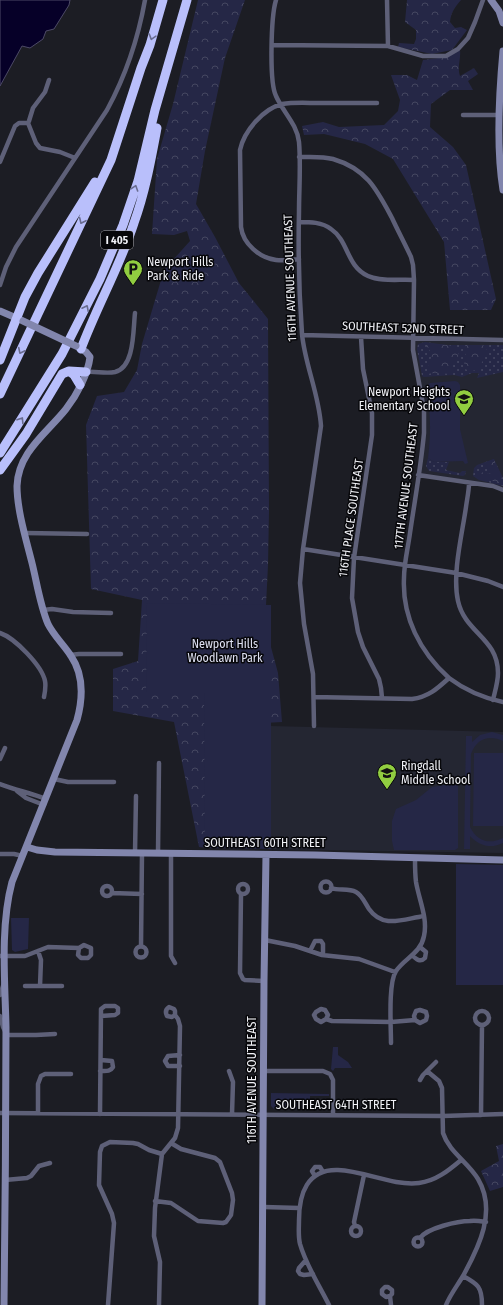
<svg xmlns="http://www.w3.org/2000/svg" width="503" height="1305" font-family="'Fira Sans Condensed',sans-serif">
<defs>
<pattern id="grass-dots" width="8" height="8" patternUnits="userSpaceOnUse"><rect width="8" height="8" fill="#252746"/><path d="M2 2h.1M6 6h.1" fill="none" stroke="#454761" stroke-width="1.8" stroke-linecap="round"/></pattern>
<pattern id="forest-crowns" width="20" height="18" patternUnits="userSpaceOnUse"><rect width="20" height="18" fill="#252746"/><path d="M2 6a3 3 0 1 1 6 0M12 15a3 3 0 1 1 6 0" fill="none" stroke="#454761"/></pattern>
</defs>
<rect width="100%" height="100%" fill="#1c1d24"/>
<!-- built -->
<path fill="#242632" d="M413,338L503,340V490L418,475L425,422Z
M271,726L503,732V853L271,849Z"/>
<!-- grass -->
<path fill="url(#grass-dots)" d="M425,342L447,345H503V372L477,378L479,373H472L462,377L454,375L424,377L422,376L417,349L418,344Z
M428,458L434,462H449L446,470L460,473L462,471H466L465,475L463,476L429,471L426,466Z
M494,459L503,478V486L479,480L473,476L474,468L477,465Z"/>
<!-- forest -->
<path fill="url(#forest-crowns)" d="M198,0H245L225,58L205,151L196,204L215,237L239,283L268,319L269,511L268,565L265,625L278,673L282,722L225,725L213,848L199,847L174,722L113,711V669L138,661L142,600L91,589L86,425L97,396L124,392L137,370L142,344L164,270L190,241L187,231L174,235L152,234L157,159L173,104Z
M407,0H461C455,7 451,12 450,22L455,28L461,27L467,30L452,50L432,54L398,47L399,43L414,44L416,39V30L405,22Z
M460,50C461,59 457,67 460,76L474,68L478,74L468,81L473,90H450L431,104L430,127L453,147L466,165L496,299L491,310H450L444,242L393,159L365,144L324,134L304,135L302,126L323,122L339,127L384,125L398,111L400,100L391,75H407L417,80L423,60L447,57Z
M433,344L447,345L457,347L459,355L451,369V374C443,374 436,372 428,374V368L432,354L426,345Z
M466,345H483L488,351L478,370L470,371L465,369L464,362L467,357L463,350Z
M494,459V466L502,477L500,482L477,479L476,474L480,470C483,474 486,475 491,473V469L484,467L483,463Z
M503,1144V1187L490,1191L481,1171L499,1161L496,1146Z"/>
<!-- green -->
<path fill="#252746" d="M455,381L458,382L460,385V429L468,463L465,464L463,461L434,462L428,458C431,434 431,411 426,387L430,383Z
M147,603L271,605V849L205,848L204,692H146Z
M492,732L503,735V741C489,734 476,739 471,754L470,827C477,841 489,845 503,838V843C491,849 479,846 470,836V849H464L466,736H472V742L480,735Z
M474,753H503V826H473Z
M451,784H458V848L455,850H394L392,841V821L396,809L416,800L432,787Z
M456,864L503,865V985H456Z
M11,918H29L28,949L15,952L12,950Z
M333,1047H338V1055L348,1062L352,1068H335L333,1071L331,1069Z
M271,1093L329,1094V1096H310V1109H274L271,1106Z"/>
<!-- water -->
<path fill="#060028" stroke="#4c4966" d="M0,0H70L69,5L54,29L46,31L43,39L30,48L22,46L0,86Z"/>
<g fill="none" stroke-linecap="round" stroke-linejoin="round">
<!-- street -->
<path stroke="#5e6078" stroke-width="4.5" d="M276,0C271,16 269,82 276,96C283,112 297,124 299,142C301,165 299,189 299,212C298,253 299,293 302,334C305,365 319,394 321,426L303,549L300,583L304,624L313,674L314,726
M387,0L388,46
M272,45L388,46L423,56H446L458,49L468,38L475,22L483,0
M463,115H500
M28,123L36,143L40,148L60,152L75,158
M299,157C310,157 322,156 333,159C367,169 377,190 392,218C398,231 405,244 411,257L413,265L414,280L413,350L424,410V433C421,466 415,499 410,533C408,548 404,563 404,578C402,617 420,652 449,678
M0,162L15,126L19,123H28L29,121L33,108L45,92L49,80
M299,222C310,222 322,222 331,229C349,241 346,266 368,276C381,282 400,279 414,280
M299,259C291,260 284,261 276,260C260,258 243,244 241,227L240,150C244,131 263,109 282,104C294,102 307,103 319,103C338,103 357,103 377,103
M0,285L6,267L16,247L107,110C126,75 138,39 145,0
M302,335L503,340
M361,337L363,369L372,413V435L354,558L352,598L358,632L363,647L379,679L381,688L382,698
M86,372C95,371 106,374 115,372C135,367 133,329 135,313
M418,475L493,486L503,490
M469,483C469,491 467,499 466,507C462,535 452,574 458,601C465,633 498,638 498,673C498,682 495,691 493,700
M25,533L87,534
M303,549L456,573L488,581L503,587
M43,610L52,609L73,612L111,613
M0,633C15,638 42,666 45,681C46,686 45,692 44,697
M70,655L79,654H121
M314,697L412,699C428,697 437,689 449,678C465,690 483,698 503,702
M0,759L5,748
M54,779L68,782H114
M0,784C15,790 31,793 46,799
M17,791L26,798L44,805
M135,853L136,796
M158,853L159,763
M0,854H14L23,856
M171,854V956L175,963
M320.5 887a5.5 5.5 0 1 1 11 0a5.5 5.5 0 1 1-11 0Z
M238 889a5 5 0 1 1 10 0a5 5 0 1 1-10 0Z
M102 891a5 5 0 1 1 10 0a5 5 0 1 1-10 0Z
M331,888C339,891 348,888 356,892C362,895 365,903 369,909C383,929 403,919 424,916
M112,893L142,894
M241,894L240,973L243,979L245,980L264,981
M265,940L295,946L322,955L359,959L395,972
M141,946L142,853
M135.5 952a5.5 5.5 0 1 1 11 0a5.5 5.5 0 1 1-11 0Z
M38,951L41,960L40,986
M310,951L315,941H321L323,944V955
M412,955C416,959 420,963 425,958L426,952L420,947
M0,956H25L48,947L79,948L84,945L91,948V955L88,958H81L78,955L79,948
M25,986H62
M0,995L4,983
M475 1018a7 7 0 1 1 14 0a7 7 0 1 1-14 0Z
M0,1016L3,1027L5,1031
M326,1019L328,1015L325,1010L321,1009L316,1012L314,1015L316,1019L321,1022L326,1019L332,1021L391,1022L415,1020L420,1023L426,1020L427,1016L426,1012L420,1010L416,1011L414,1016L415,1020
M6,1035H36L55,1034
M391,1043C391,1027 388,983 396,971C405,958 421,953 424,936C428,918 419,900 416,882C415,874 415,866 415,858
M180,1066H168L165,1061L168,1056L180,1055
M100,1071C106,1071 110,1072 113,1067L112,1061L101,1060
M229,1071L233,1082L232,1114
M263,1071H323L330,1074L333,1080V1115
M427,1071L439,1081L442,1088L443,1133C449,1152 468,1162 478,1179C497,1211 479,1247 463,1276C457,1286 450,1295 446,1305
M420,1080L423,1075L436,1062
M0,1113L443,1116L503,1114
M38,1113V1084L41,1076L45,1074H71
M100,1114L101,1009L105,1006H115L118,1008V1013L115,1015L101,1016
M481,1115L482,1025
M315,1176L312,1171L315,1167H320L323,1172
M5,1180L27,1178L31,1176L39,1166L50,1163
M155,1201L171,1203L198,1221L223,1223L226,1222L231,1215L233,1200L232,1193L220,1162L215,1158L181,1149L171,1143
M264,1207L299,1208
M351 1231a5 5 0 1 1 10 0a5 5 0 1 1-10 0Z
M355,1226L354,1222L364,1175
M413.5 1242a4.5 4.5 0 1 1 9 0a4.5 4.5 0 1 1-9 0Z
M420,1238C427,1228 458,1221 470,1221C475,1220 480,1221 486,1222
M306,1260L299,1268L298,1271L300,1274L304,1275L313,1274
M463,1276C478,1284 482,1287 482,1305
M390,1296L386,1297L382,1294V1290L385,1287H388L392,1290V1294L390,1296L391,1305
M108,1305L114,1223L112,1214L99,1185L100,1152L102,1146L110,1142L133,1143L138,1144L149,1150L162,1154
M159,1305L160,1262L154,1236L155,1208L162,1154L175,1138L178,1128L180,1026L178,1019L175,1015V1011L174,1009L169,1007C166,1009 165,1012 167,1016L172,1017L175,1015
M329,1305C319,1285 306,1265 300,1244C298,1236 299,1228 299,1220C299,1194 307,1169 338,1170C365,1171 392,1186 419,1183C436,1181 449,1170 461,1160"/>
<!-- secondary -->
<path stroke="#8286ad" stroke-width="7" d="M491,0L499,11L503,23
M503,51C499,94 496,147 503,190
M0,311L21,320
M27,847L37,850L55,852L315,855L503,860
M4,1305C5,1212 6,1120 6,1027C5,981 0,927 12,882L77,720C83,698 84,675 71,656C64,645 54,636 48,624C40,605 37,583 32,563C26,539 17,510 17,486C18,452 47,433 66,409C77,395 88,374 90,357L86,352L78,347
M262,1305L264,981L266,855"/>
<!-- highway -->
<path stroke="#b9bffb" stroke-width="9" d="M81,349C97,306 120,266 134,223C145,193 151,160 157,128
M0,360L25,297L38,273L95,182
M69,371L74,375L80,385
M0,394L111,160L141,68L150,45L163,0
M0,453L62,354L100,279L123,225L138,181L155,110L187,0
M0,470L26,434L62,374L69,371L86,372"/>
<!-- secondary-bridge -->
<path stroke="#8286ad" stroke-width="7" d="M23,321L76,346"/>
</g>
<!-- one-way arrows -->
<defs><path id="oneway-chevron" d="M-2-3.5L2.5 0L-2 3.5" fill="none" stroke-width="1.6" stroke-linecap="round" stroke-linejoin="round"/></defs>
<g stroke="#696c8f">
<use href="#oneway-chevron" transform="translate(152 37) rotate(107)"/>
<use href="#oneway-chevron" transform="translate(135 188) rotate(-71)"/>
<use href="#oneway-chevron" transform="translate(82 221) rotate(115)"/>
<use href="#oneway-chevron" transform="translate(86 308) rotate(-63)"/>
<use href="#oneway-chevron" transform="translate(21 351) rotate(116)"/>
<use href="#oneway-chevron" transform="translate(21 420) rotate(-58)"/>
</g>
<!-- icons -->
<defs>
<symbol id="parking-pin" viewBox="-11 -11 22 30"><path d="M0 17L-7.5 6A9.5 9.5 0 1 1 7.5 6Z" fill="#91cd40" stroke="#07070a"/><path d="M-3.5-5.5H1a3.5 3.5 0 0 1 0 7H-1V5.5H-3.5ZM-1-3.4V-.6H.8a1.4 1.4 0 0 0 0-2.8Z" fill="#111"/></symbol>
<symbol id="school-pin" viewBox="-11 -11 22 30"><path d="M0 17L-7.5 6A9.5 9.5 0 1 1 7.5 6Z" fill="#91cd40" stroke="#07070a"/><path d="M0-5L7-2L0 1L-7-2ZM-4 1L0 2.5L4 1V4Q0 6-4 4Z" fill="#111"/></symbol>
</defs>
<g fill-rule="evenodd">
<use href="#parking-pin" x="122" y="258" width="22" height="30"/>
<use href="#school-pin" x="453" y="388" width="22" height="30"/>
<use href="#school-pin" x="376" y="762" width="22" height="30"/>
</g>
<g text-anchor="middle" stroke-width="3" stroke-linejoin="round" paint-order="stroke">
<!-- shield labels -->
<rect fill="#07070a" stroke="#abacb0" stroke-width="1" x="101" y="231" width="32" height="18" rx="3"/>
<g font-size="11" font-weight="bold" fill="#f1f2f7">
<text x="117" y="244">I 405</text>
</g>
<!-- poi labels -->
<g font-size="12" fill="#f1f2f7" stroke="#07070a" text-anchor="start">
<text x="147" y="266">Newport Hills<tspan x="147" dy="14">Park &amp; Ride</tspan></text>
<text x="450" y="396" text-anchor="end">Newport Heights<tspan x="450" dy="14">Elementary School</tspan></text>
<text x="401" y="770">Ringdall<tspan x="401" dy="14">Middle School</tspan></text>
</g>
<!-- street labels -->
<g font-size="12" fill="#f1f2f7" stroke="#07070a">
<text transform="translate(290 278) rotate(-92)" y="4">116TH AVENUE SOUTHEAST</text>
<text transform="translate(403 328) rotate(2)" y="4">SOUTHEAST 52ND STREET</text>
<text transform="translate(406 486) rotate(-83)" y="4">117TH AVENUE SOUTHEAST</text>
<text transform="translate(351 518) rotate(-82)" y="4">116TH PLACE SOUTHEAST</text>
<text x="265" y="847">SOUTHEAST 60TH STREET</text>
<text transform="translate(252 1080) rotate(-90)" y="4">116TH AVENUE SOUTHEAST</text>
<text x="336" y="1109">SOUTHEAST 64TH STREET</text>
</g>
<!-- park labels -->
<g font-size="12" fill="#dee0f1" stroke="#07070a">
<text x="225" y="648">Newport Hills<tspan x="225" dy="14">Woodlawn Park</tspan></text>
</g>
</g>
</svg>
